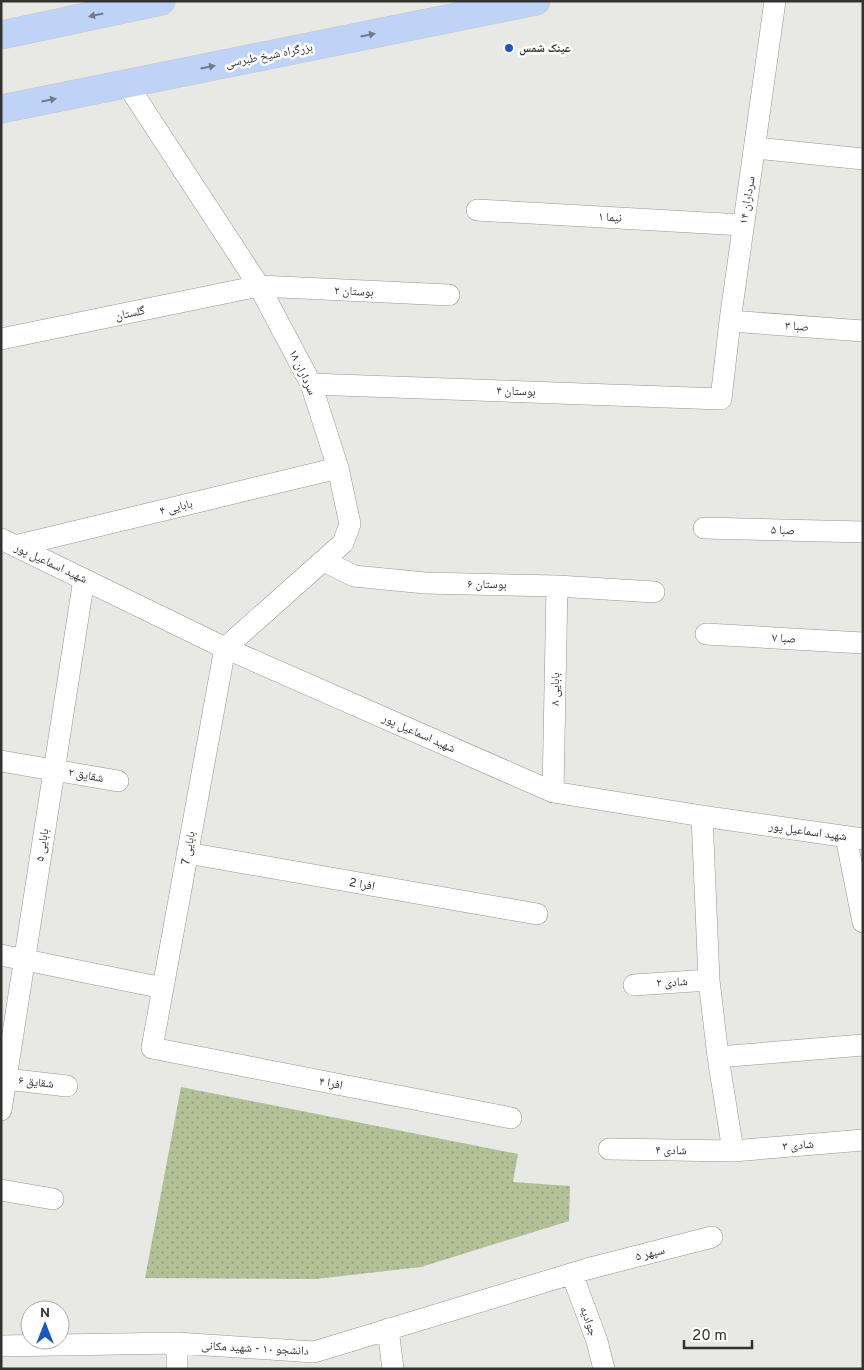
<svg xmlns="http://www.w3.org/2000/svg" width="864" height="1370" font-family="Overpass,'Noto Naskh Arabic',sans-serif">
<defs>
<pattern id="park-dots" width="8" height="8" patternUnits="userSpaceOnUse" patternTransform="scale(1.25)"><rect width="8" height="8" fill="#b3c197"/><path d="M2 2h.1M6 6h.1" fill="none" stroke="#929d7c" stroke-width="1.8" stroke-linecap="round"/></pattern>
</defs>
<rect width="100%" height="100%" fill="#e8e9e5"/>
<!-- park -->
<path fill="url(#park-dots)" d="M181,1087L518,1154L513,1182L570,1186L569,1221L421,1267L316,1279L145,1278Z"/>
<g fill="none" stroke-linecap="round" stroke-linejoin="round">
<defs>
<path id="street" d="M127,84L259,286L311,384L338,468L350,524L343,543L225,648L152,1048L511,1118
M756,148L863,159
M477,210L743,225
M730,321L863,331
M1,339L259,286L449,295
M311,384L721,399L730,321L775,1
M704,528L863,532
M1,539L225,648L553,792L702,816L863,839
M15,546L338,468
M324,561L354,576L425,583L557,586L654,592
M706,634L863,643
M1,761L118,781
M553,792L557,586
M702,816L709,980L718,1057L733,1151
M846,837L863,922
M187,853L537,914
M1,955L163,988
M634,985L709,980
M718,1057L863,1045
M6,1079L67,1086
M1,1110L84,579
M609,1149L733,1151L863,1140
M1,1190L53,1199
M572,1274L597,1341L604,1369
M388,1329L393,1369
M177,1343V1369
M1,1346L177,1343L314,1352L587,1269L712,1237"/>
<path id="highway" d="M1,35L161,1
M1,109L536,1"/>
</defs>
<!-- street casing -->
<use href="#street" stroke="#949591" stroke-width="22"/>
<!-- highway casing -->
<use href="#highway" stroke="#c6c6c5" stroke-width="29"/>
<!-- street -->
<use href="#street" stroke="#fff" stroke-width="21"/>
<!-- highway -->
<use href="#highway" stroke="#bfd3f7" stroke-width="28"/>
</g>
<!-- one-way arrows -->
<defs><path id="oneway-solid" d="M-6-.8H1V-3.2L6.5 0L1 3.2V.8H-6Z" transform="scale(1.25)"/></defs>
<g fill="#717a8a">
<use href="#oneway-solid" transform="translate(96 15) rotate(168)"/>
<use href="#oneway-solid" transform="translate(368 35) rotate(-11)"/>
<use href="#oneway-solid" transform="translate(208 67) rotate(-11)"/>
<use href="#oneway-solid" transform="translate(49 100) rotate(-11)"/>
</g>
<!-- markers -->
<circle fill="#1b57c3" stroke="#fff" stroke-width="2" cx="509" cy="48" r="5"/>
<g text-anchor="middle" stroke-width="5" stroke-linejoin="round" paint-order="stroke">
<!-- poi labels -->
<g font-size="12" font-weight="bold" fill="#323231" stroke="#fff" text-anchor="start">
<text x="519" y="52">عینک شمس</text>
</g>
<!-- street labels -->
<g font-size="12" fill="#323231" stroke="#fff">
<text transform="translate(269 55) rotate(-11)" y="4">بزرگراه شیخ طبرسی</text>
<text transform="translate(747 200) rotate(-81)" y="4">سرداران ۱۴</text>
<text transform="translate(610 217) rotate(3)" y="4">نیما ۱</text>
<text transform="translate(354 291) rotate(3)" y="4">بوستان ۲</text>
<text transform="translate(130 313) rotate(-12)" y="4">گلستان</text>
<text transform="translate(797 326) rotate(4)" y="4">صبا ۳</text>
<text transform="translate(303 372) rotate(65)" y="4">سرداران ۱۸</text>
<text transform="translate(516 391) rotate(2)" y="4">بوستان ۴</text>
<text transform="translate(176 507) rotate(-14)" y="4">بابایی ۴</text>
<text transform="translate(783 530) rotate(2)" y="4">صبا ۵</text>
<text transform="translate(51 563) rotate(25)" y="4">شهید اسماعیل پور</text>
<text transform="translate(487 584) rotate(1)" y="4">بوستان ۶</text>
<text transform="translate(784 638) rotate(3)" y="4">صبا ۷</text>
<text transform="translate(555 689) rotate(-89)" y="4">بابایی ۸</text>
<text transform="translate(419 733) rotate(24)" y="4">شهید اسماعیل پور</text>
<text transform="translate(86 775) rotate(10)" y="4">شقایق ۲</text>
<text transform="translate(808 831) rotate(8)" y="4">شهید اسماعیل پور</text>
<text transform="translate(42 845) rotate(-81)" y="4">بابایی ۵</text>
<text transform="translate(188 848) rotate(-80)" y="4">بابایی 7</text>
<text transform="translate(362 884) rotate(10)" y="4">افرا 2</text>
<text transform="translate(672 982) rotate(-3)" y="4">شادی ۲</text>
<text transform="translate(36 1082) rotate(6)" y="4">شقایق ۶</text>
<text transform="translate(331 1083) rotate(11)" y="4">افرا ۴</text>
<text transform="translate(798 1145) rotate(-5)" y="4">شادی ۳</text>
<text transform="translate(671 1150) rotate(1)" y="4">شادی ۴</text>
<text transform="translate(650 1253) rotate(-14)" y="4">سپهر ۵</text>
<text transform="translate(589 1321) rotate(70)" y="4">جوادیه</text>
<text transform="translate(255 1348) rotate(3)" y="4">دانشجو ۱۰ - شهید مکانی</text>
</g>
</g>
<!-- border -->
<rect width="864" height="1370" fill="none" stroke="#323231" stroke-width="5"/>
<!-- north arrow -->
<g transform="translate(45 1325)"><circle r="24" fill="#ffffff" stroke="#adadad"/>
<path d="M0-4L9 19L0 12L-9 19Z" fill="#1b57c3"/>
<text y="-8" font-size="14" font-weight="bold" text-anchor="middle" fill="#323231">N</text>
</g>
<!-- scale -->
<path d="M684 1340v8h68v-8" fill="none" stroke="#323231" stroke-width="2.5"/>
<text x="692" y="1340" font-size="15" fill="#323231" stroke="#ffffff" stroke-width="4" paint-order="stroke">20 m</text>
</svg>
